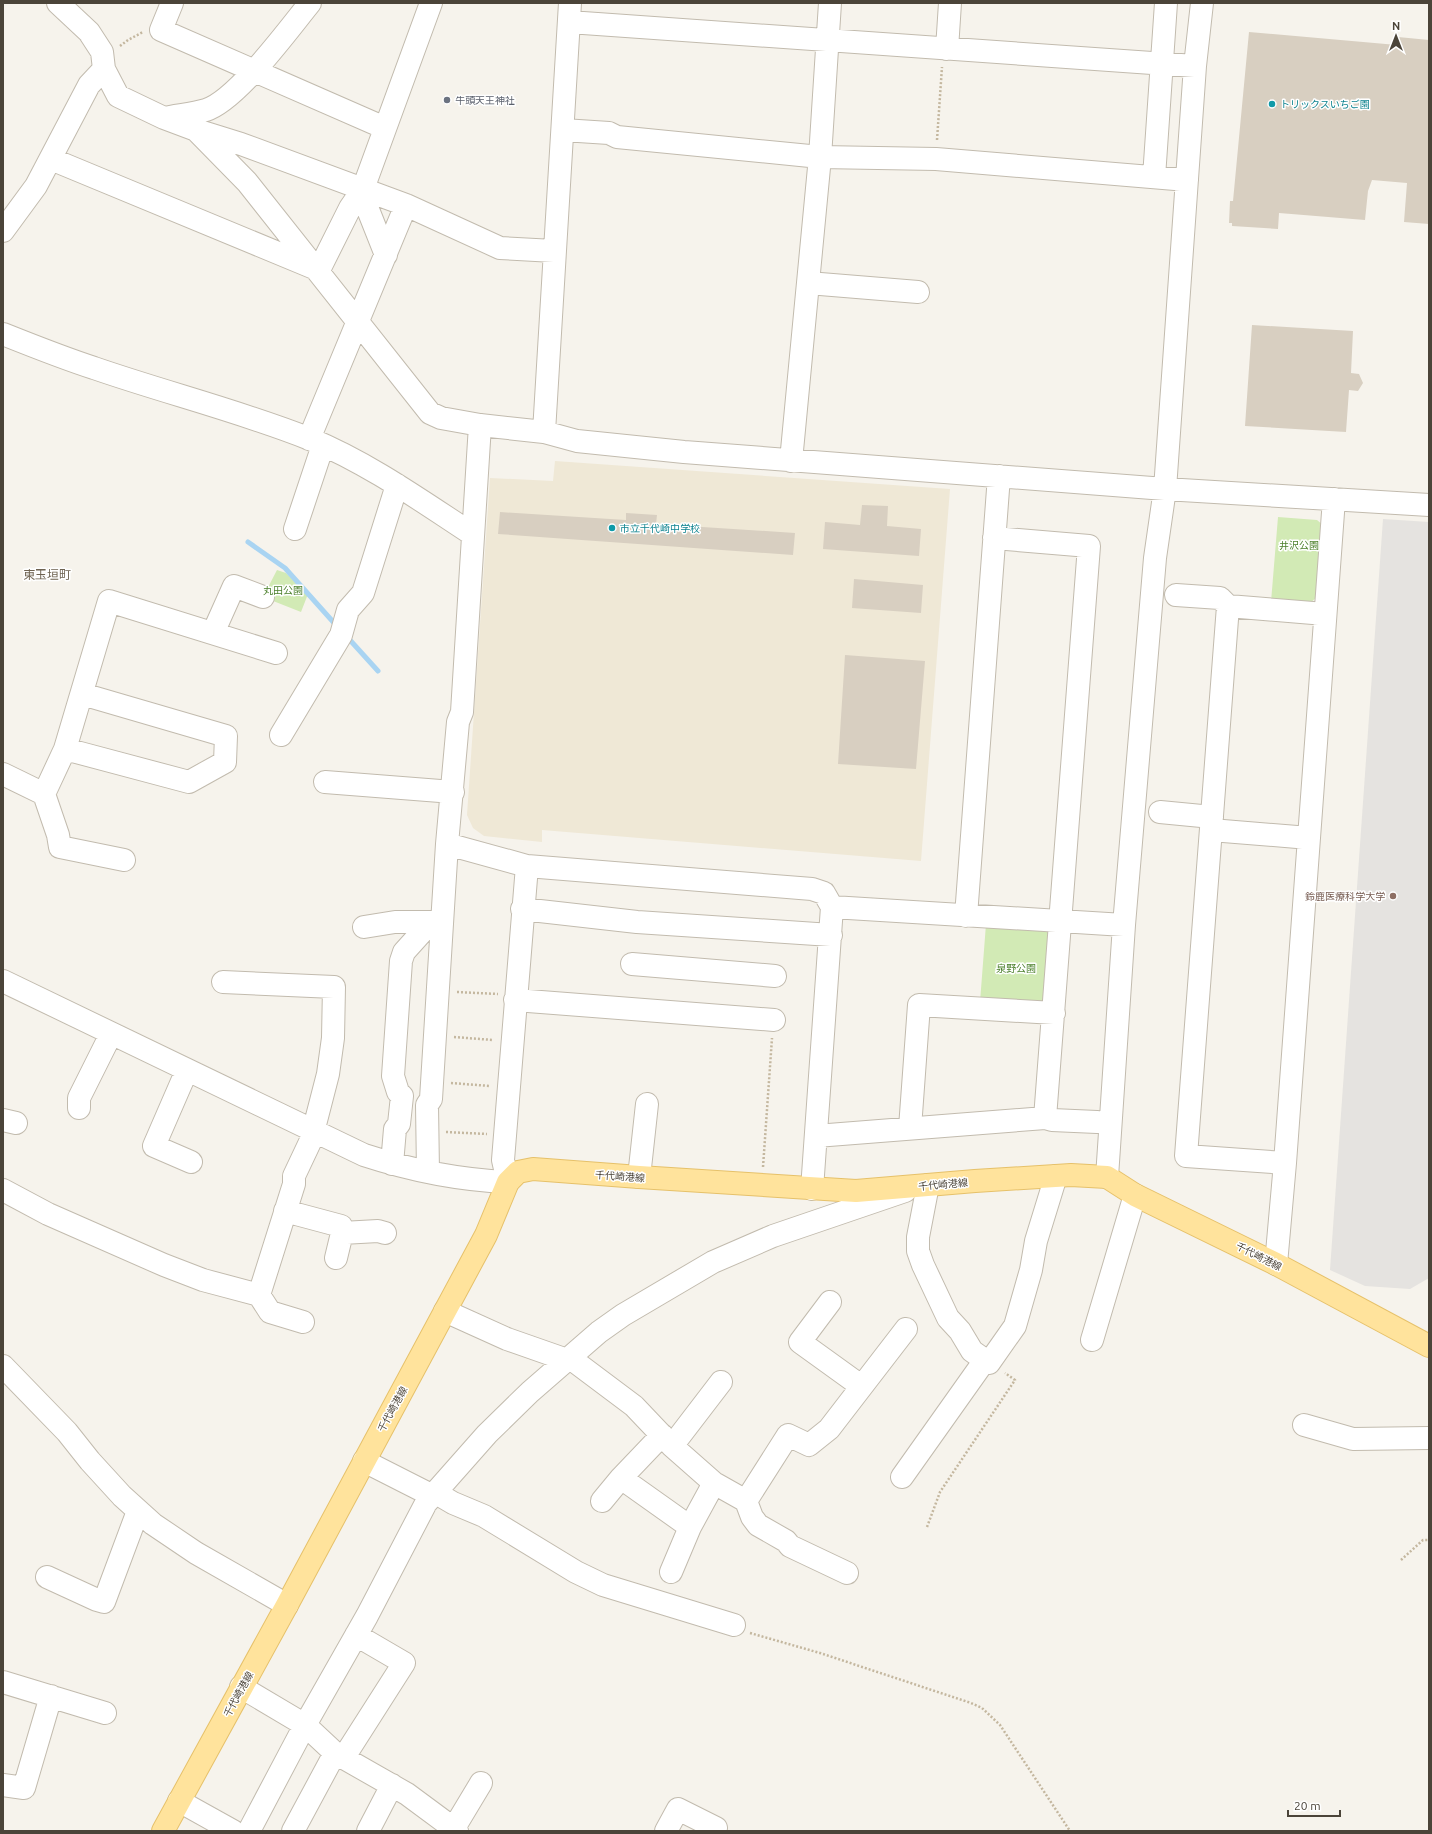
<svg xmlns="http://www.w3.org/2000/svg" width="1432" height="1834" font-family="Ubuntu,'Noto Sans JP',sans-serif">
<rect width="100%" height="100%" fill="#f6f3ec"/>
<!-- education -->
<path fill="#efe8d6" d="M555,461L950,489L921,861L542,830V842L484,836L473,828L467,815L490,478L553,481Z"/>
<!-- green -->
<path fill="#d2eab5" d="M1278,517L1317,520L1324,526L1318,596L1309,604L1271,602Z
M277,570L286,573L308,594L301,612L263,597Z
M986,924L1044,928L1052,937L1048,999L1041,1005L980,1002Z"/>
<!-- parking -->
<path fill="#e5e3e0" d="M1383,519L1429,522V1278L1410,1289L1365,1286L1330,1270Z"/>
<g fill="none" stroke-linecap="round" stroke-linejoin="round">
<!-- stream -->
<path stroke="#a9d4f2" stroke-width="5" d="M248,542L285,568L335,624
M349,639L378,671"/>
</g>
<!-- building -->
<path fill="#d8cfc1" d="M1249,32L1397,45L1398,37L1429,40V224L1404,222L1407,183L1372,180L1368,191L1365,220L1279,213L1278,229L1232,226V223H1229L1230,201H1233Z
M1252,325L1353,331L1351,373L1359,374L1363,383L1358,391L1349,390L1346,432L1245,426Z
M862,505L888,506L887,526L921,529L919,556L823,549L825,522L860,525Z
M500,512L626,520V513L657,515L656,524L795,533L793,555L498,534Z
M854,579L923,585L921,613L852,608Z
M845,655L925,661L916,769L838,764Z"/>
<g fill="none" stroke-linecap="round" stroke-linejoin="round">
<defs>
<path id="minor" d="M58,3L89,32L102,52L104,69L118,96L164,118L196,130L247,182L430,413L441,418L480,425L544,432L577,441L684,452L1165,489L1429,505
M172,3L161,30L385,128
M569,22L1195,66
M947,49L950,3
M164,118C178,115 193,114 206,110C237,100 288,30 310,3
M196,130L241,144L406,205L500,248L554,251
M563,130L609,133L617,137L820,157L936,159L1187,180
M51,159L319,270L350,208L363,189L431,3
M1154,177L1166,3
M361,192L386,255
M3,231L36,186L89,85L104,69
M808,283L918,292
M3,334C33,346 63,358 94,368C166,393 240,411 310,439C368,463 420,500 472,534
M544,432L570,3
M309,439L406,205
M791,461L820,157L830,3
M295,529L323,445
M1176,595L1220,598L1228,606
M213,633L234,586L263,597
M281,735L341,635L348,610L363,593L397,485
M65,749L189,782L225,762L226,736L82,694
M3,774L44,794L65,749L109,601L276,653
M325,782L453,792
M44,794L58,835L60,847L124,860
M1160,812L1212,817
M1211,830L1309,838
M527,866L812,889L824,893L832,907
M522,909L637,922L831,935
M966,916L999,476
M364,927L395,922H440
M632,964L775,976
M3,981L364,1155C410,1170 459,1180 508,1182L503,1160L527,866L447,844L458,722L462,712L480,425
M223,982L334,987L333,1038L328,1074L311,1140L294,1176V1184L259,1295
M515,1000L774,1020
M187,1070L154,1146L191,1162
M79,1108V1098L111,1034
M1045,1118L1052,1120L1097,1122
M3,1120L16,1123
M910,1128L919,1005L1054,1013
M816,1136L1045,1118L1089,546L994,538
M1285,1163L1186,1156L1228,606L1325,614
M392,1164L395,1129L399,1124L402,1096L398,1092L393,1076L401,961L404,952L431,922
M428,1172L427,1105L431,1099L447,844
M639,1177L647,1104
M1107,1177L1124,925L1155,558L1165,489L1195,66L1202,3
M928,1185L918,1237V1251L923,1265L948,1318L960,1331L972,1351L989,1363L1015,1326L1031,1270L1036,1241L1056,1176
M812,1189L832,907L1124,925
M3,1190L48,1214L164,1265L203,1280L259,1295L270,1312L303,1322
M285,1211L341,1226L342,1233L378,1231L385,1233
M336,1258L342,1233
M1276,1264L1285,1163L1334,499
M830,1302L800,1342L861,1386
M445,1311L507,1339L567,1360
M1092,1340L1135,1195
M570,1358L634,1406L672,1446L714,1483L746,1501L752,1517L758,1525L786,1541L790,1546L847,1573
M3,1366L67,1432L90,1461L122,1496L153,1524L196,1553L287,1605
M1304,1425L1353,1439L1429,1438
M662,1435L621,1478L690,1527
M672,1446L721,1382
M364,1461L433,1496
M902,1477L985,1360
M436,1493L453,1503L484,1516L576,1572L603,1585L734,1625
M602,1501L621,1478
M746,1501L788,1435L809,1445L829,1429L906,1329
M671,1572L690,1527L714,1483
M47,1577L97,1600L104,1602L138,1511
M3,1682L105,1713
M241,1687L305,1725L335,1753L407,1794L457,1831
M344,1757L404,1663L356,1635
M3,1785L24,1788L51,1696
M179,1801L233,1831
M454,1828L481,1783
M249,1831L305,1725L367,1616L426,1503L487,1434L530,1392L599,1332L623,1315L713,1262L773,1236L905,1191
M293,1831L335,1753
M368,1831L392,1785
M666,1831L678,1809L716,1828"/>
<path id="major" d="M163,1831L287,1605L486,1235L508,1182L518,1172L533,1169L639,1177L856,1191L975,1181L1071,1175L1107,1177L1135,1195L1276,1264L1429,1346"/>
</defs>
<!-- minor casing -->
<use href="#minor" stroke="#c2bbae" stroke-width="24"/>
<!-- major casing -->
<use href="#major" stroke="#e6c16a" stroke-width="24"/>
<!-- path -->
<path stroke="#c4b79f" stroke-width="2.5" stroke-dasharray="2 2" stroke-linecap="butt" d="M120,46L128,40L143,32
M937,140L942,67
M457,992L498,994
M454,1037L493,1040
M451,1083L490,1086
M446,1132L487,1134
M763,1167L772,1038
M927,1527L940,1492L1015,1380L1005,1373
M1401,1560L1423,1540H1429
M750,1633L820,1653L971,1703L982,1708L1000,1725L1070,1831"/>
<!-- minor -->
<use href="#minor" stroke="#fff" stroke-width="22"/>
<!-- major -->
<use href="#major" stroke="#ffe39c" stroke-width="22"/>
</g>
<!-- markers -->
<circle fill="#6b7280" stroke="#fff" stroke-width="1.5" cx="447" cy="100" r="4"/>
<g fill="#0f9aa8" stroke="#fff" stroke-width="1.5">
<circle cx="1272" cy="104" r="4"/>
<circle cx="612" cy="528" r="4"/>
</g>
<circle fill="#8d6e63" stroke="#fff" stroke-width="1.5" cx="1393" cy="896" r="4"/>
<g text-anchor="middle" stroke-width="3" stroke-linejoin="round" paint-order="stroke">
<!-- worship labels -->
<g font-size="10" fill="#5b616d" stroke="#fff" text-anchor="start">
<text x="455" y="104">牛頭天王神社</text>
</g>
<!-- culture labels -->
<g font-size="10" fill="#0d838f" stroke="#fff" text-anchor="start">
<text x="1280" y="108">トリックスいちご園</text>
<text x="620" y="532">市立千代崎中学校</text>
</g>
<!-- park labels -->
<g font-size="10" fill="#4a7f2a" stroke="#fff">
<text x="1299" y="549">井沢公園</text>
<text x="283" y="594">丸田公園</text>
<text x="1016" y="972">泉野公園</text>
</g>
<!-- education labels -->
<g font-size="10" fill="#785e54" stroke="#fff" text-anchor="end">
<text x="1385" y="900">鈴鹿医療科学大学</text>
</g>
<!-- street labels -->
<g font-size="10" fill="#4b4439" stroke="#fff">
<text transform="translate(620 1176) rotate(4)" y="4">千代崎港線</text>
<text transform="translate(943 1184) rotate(-5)" y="4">千代崎港線</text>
<text transform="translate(1259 1256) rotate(27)" y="4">千代崎港線</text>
<text transform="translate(392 1409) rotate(-61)" y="4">千代崎港線</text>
<text transform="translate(238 1694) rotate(-61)" y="4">千代崎港線</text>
</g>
<!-- quarter labels -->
<g font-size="12" fill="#6e6250" stroke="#fff">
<text x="47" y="579">東玉垣町</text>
</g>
</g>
<!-- border -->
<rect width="1432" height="1834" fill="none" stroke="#4b4439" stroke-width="8"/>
<!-- north arrow -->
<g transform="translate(1396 36)" stroke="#ffffff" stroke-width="3" paint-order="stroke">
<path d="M0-3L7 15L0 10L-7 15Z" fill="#4b4439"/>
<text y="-6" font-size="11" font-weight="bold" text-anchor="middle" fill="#4b4439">N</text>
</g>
<!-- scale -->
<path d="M1288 1810v6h52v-6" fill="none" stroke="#4b4439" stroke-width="2"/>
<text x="1294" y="1810" font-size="12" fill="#4b4439" stroke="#ffffff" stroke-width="3" paint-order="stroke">20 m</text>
</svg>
